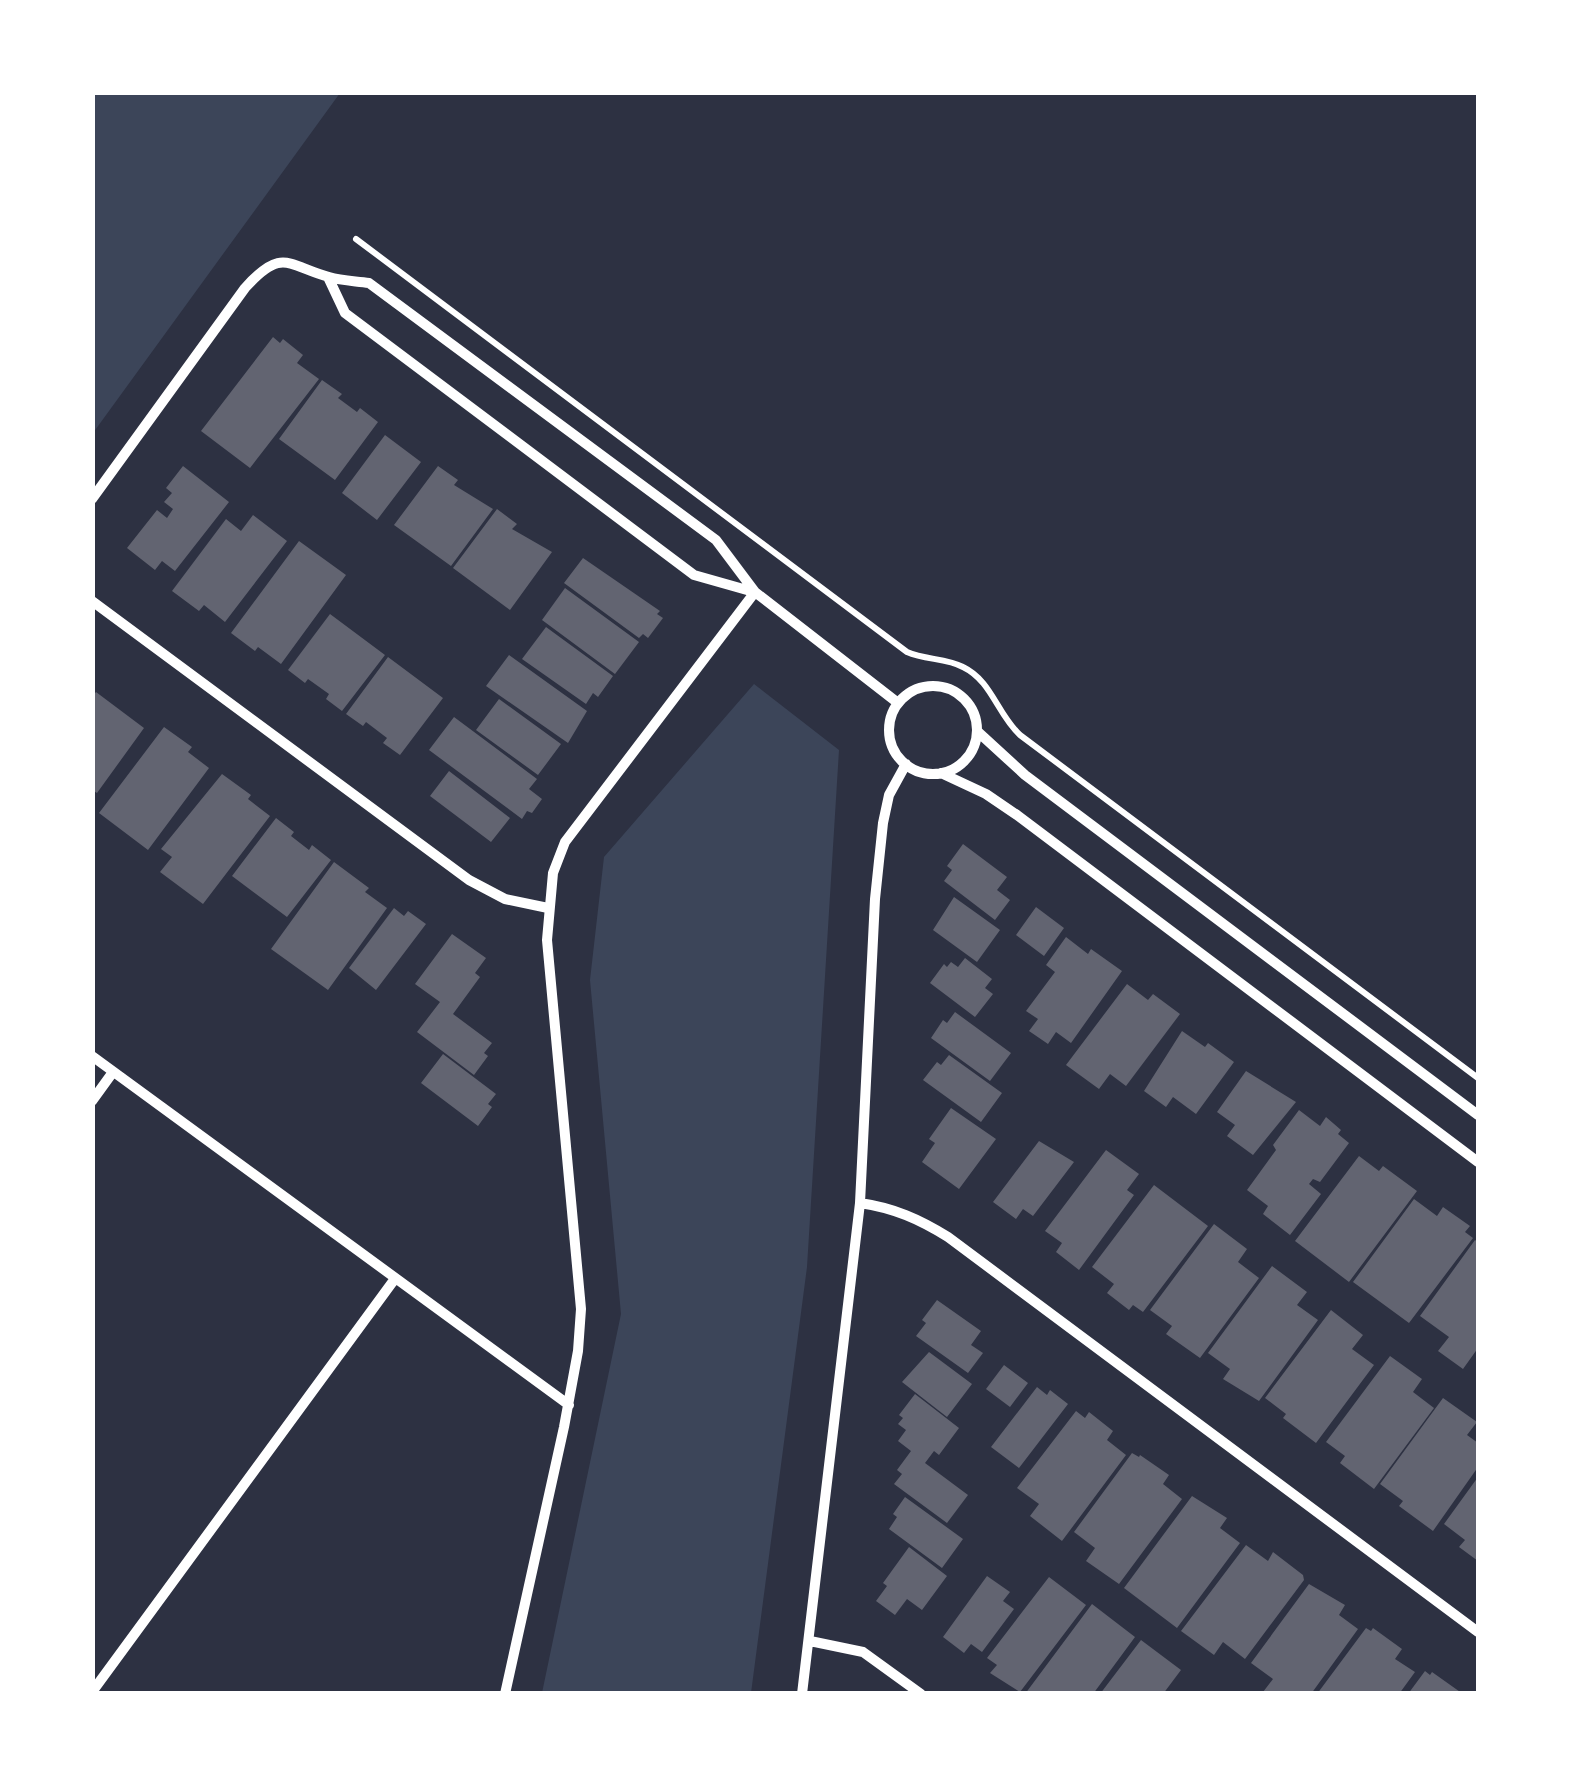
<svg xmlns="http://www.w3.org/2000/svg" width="1571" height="1786" font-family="'PT Sans Narrow',sans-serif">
<rect width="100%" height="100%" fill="#2d3142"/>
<!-- green -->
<path fill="#3c4559" d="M93,92L340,93L93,433L92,93Z
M754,684L839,750L807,1267L751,1693H542L621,1314L590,980L604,857Z"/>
<!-- building -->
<path fill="#626471" d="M273,337L280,343L283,339L303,355L297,363L319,379L250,468L201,431Z
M322,380L342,394L338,398L357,412L360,408L378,422L335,480L279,439Z
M385,435L421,462L377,520L342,493Z
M183,466L229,502L175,571L162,561L155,570L127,548L157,510L167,518L173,509L164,502L172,493L166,488Z
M438,466L458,480L454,485L493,509L451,566L394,525Z
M497,509L517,524L512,529L552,552L510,610L453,568Z
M253,515L287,541L225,622L204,605L199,611L172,591L226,519L241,531Z
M299,541L346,575L281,664L258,647L255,651L231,633Z
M583,558L660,611L657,614L663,618L648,638L643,634L639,638L564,583Z
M565,588L639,642L615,674L542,620Z
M330,614L385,655L342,711L326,699L329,694L308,679L305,683L288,670Z
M546,627L613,676L598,697L593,693L586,704L522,659Z
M509,655L587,711L568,743L486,686Z
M388,657L443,698L400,755L383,743L387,738L366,722L363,726L346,714Z
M96,692L144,728L97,793L92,790V697Z
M499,699L561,744L538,775L476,730Z
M454,717L537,779L529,789L542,799L532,813L527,811L522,819L429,750Z
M164,727L192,747L188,752L209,768L148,850L99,813Z
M449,771L510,818L491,842L430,796Z
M222,774L251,795L248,799L270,816L203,904L160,872L172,857L161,849Z
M276,818L294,832L291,836L309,850L312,845L331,860L287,917L232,876Z
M963,844L1007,877L997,890L1010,900L995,920L944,881L952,870L947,866Z
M334,862L369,888L365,892L387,908L328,990L271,949Z
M954,897L1000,930L977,962L933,930Z
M1036,907L1064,928L1044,956L1016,935Z
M394,908L404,916L408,911L426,924L376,990L349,968Z
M452,934L486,958L475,973L480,977L453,1014L492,1043L484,1053L488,1056L474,1075L417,1032L440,1002L415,984Z
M1066,937L1088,954L1091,949L1122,971L1071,1043L1056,1032L1048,1044L1029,1031L1038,1019L1026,1011L1055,972L1046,965Z
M965,958L992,979L985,988L993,994L975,1017L930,983L944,964L947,967L951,962L958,967Z
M1127,984L1148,1000L1153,994L1180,1014L1126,1086L1110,1074L1099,1089L1066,1065Z
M955,1012L1011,1053L990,1081L931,1038L943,1020L947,1023Z
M1182,1031L1205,1047L1208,1043L1234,1062L1196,1114L1173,1097L1166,1107L1144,1091Z
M443,1054L496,1094L488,1104L492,1107L478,1126L421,1083Z
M949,1055L1002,1093L981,1122L923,1080L937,1062L941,1065Z
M1246,1071L1296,1102L1253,1155L1227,1136L1235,1125L1217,1112Z
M951,1108L996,1139L959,1189L922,1162L935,1143L929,1139Z
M1299,1110L1320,1126L1326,1117L1341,1130L1338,1134L1349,1143L1320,1182L1313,1179L1309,1184L1321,1194L1290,1235L1263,1214L1268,1206L1247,1190L1276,1150L1273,1145Z
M1039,1141L1074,1162L1033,1216L1023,1209L1016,1219L993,1202Z
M1106,1150L1139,1174L1127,1190L1134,1195L1079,1270L1056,1252L1062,1243L1045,1231Z
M1359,1156L1379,1171L1383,1166L1417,1191L1349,1282L1295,1241Z
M1154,1185L1208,1226L1143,1312L1133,1305L1129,1310L1107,1293L1114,1284L1092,1267Z
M1414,1199L1437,1216L1443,1207L1470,1226L1465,1232L1473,1238L1409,1323L1353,1282Z
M1214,1224L1247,1249L1238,1262L1259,1278L1200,1358L1166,1334L1172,1326L1150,1310Z
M1475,1240L1478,1242V1348L1463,1369L1438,1351L1449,1337L1420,1316Z
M1272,1266L1307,1292L1297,1305L1318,1320L1259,1401L1223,1379L1230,1369L1208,1353Z
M937,1300L981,1331L971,1345L983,1353L968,1373L916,1336L926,1323L922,1320Z
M1331,1310L1363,1335L1352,1349L1374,1365L1316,1443L1283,1418L1286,1414L1265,1398Z
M929,1352L972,1384L947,1417L902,1382Z
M1390,1356L1422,1379L1413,1392L1434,1408L1374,1489L1340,1463L1345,1456L1326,1442Z
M1004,1365L1028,1383L1010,1407L986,1389Z
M1037,1387L1047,1395L1050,1390L1068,1404L1019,1468L991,1447Z
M915,1394L959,1428L939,1455L934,1451L925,1463L968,1495L947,1523L894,1484L902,1474L897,1470L911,1451L898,1441L906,1430L898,1424L903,1418L899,1415Z
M1443,1398L1477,1422L1467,1435L1478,1443V1467L1433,1531L1399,1506L1403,1501L1380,1484Z
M1076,1411L1085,1418L1089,1412L1113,1431L1107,1440L1126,1455L1062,1541L1030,1516L1039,1504L1017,1488Z
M1132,1453L1139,1457L1140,1455L1169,1475L1163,1484L1182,1499L1119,1584L1086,1561L1095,1548L1074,1532Z
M1478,1477V1561L1459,1547L1465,1540L1444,1524Z
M1192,1496L1227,1518L1220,1528L1240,1543L1177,1628L1124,1588Z
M905,1497L963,1539L942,1568L889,1529L897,1517L893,1514Z
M1246,1545L1268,1561L1273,1552L1303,1575L1304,1580L1245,1659L1223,1642L1214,1655L1181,1631Z
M909,1547L947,1576L922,1610L907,1599L895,1615L876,1601L887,1586L883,1583Z
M987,1576L1010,1592L1003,1601L1014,1609L982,1652L971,1644L964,1653L943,1637Z
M1049,1577L1086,1605L1020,1692L990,1673L997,1665L987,1658Z
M1309,1584L1345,1605L1339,1615L1358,1629L1311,1694H1266L1263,1692L1273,1679L1251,1663Z
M1092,1604L1135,1637L1093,1694H1025Z
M1366,1628L1371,1631L1373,1628L1402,1649L1395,1659L1415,1672L1399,1694H1317Z
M1141,1640L1181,1670L1163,1694H1100Z
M1425,1671L1430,1675L1432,1672L1463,1694H1408Z"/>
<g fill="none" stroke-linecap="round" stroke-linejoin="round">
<!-- path -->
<path stroke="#fff" stroke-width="6" d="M356,239L907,652C925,660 946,658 963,667C992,681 997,714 1020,735L1478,1078"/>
<!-- minor -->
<path stroke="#fff" stroke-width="10" d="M328,277L345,313L694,575L754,592
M92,499L245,288C282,247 287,265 329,277C342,281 356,281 369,283L716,540L755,592L898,703
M92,601L469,880L505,899L548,908
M889 730a44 44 0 1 1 88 0a44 44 0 1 1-88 0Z
M977,731L1025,775L1478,1115
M941,773L986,794L1017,815L1478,1162
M92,1056L569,1405
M92,1101L113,1072
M860,1203C894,1208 919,1219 948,1237L1478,1632
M810,1641L863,1652L921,1694
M92,1692L394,1280
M505,1694L564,1427L578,1351L581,1309L547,940L553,873L565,842L755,592
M802,1694L860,1203L875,899L883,823L889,795L906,764"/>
</g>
<!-- border -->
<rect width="1571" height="1786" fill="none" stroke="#ffffff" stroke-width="190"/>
</svg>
